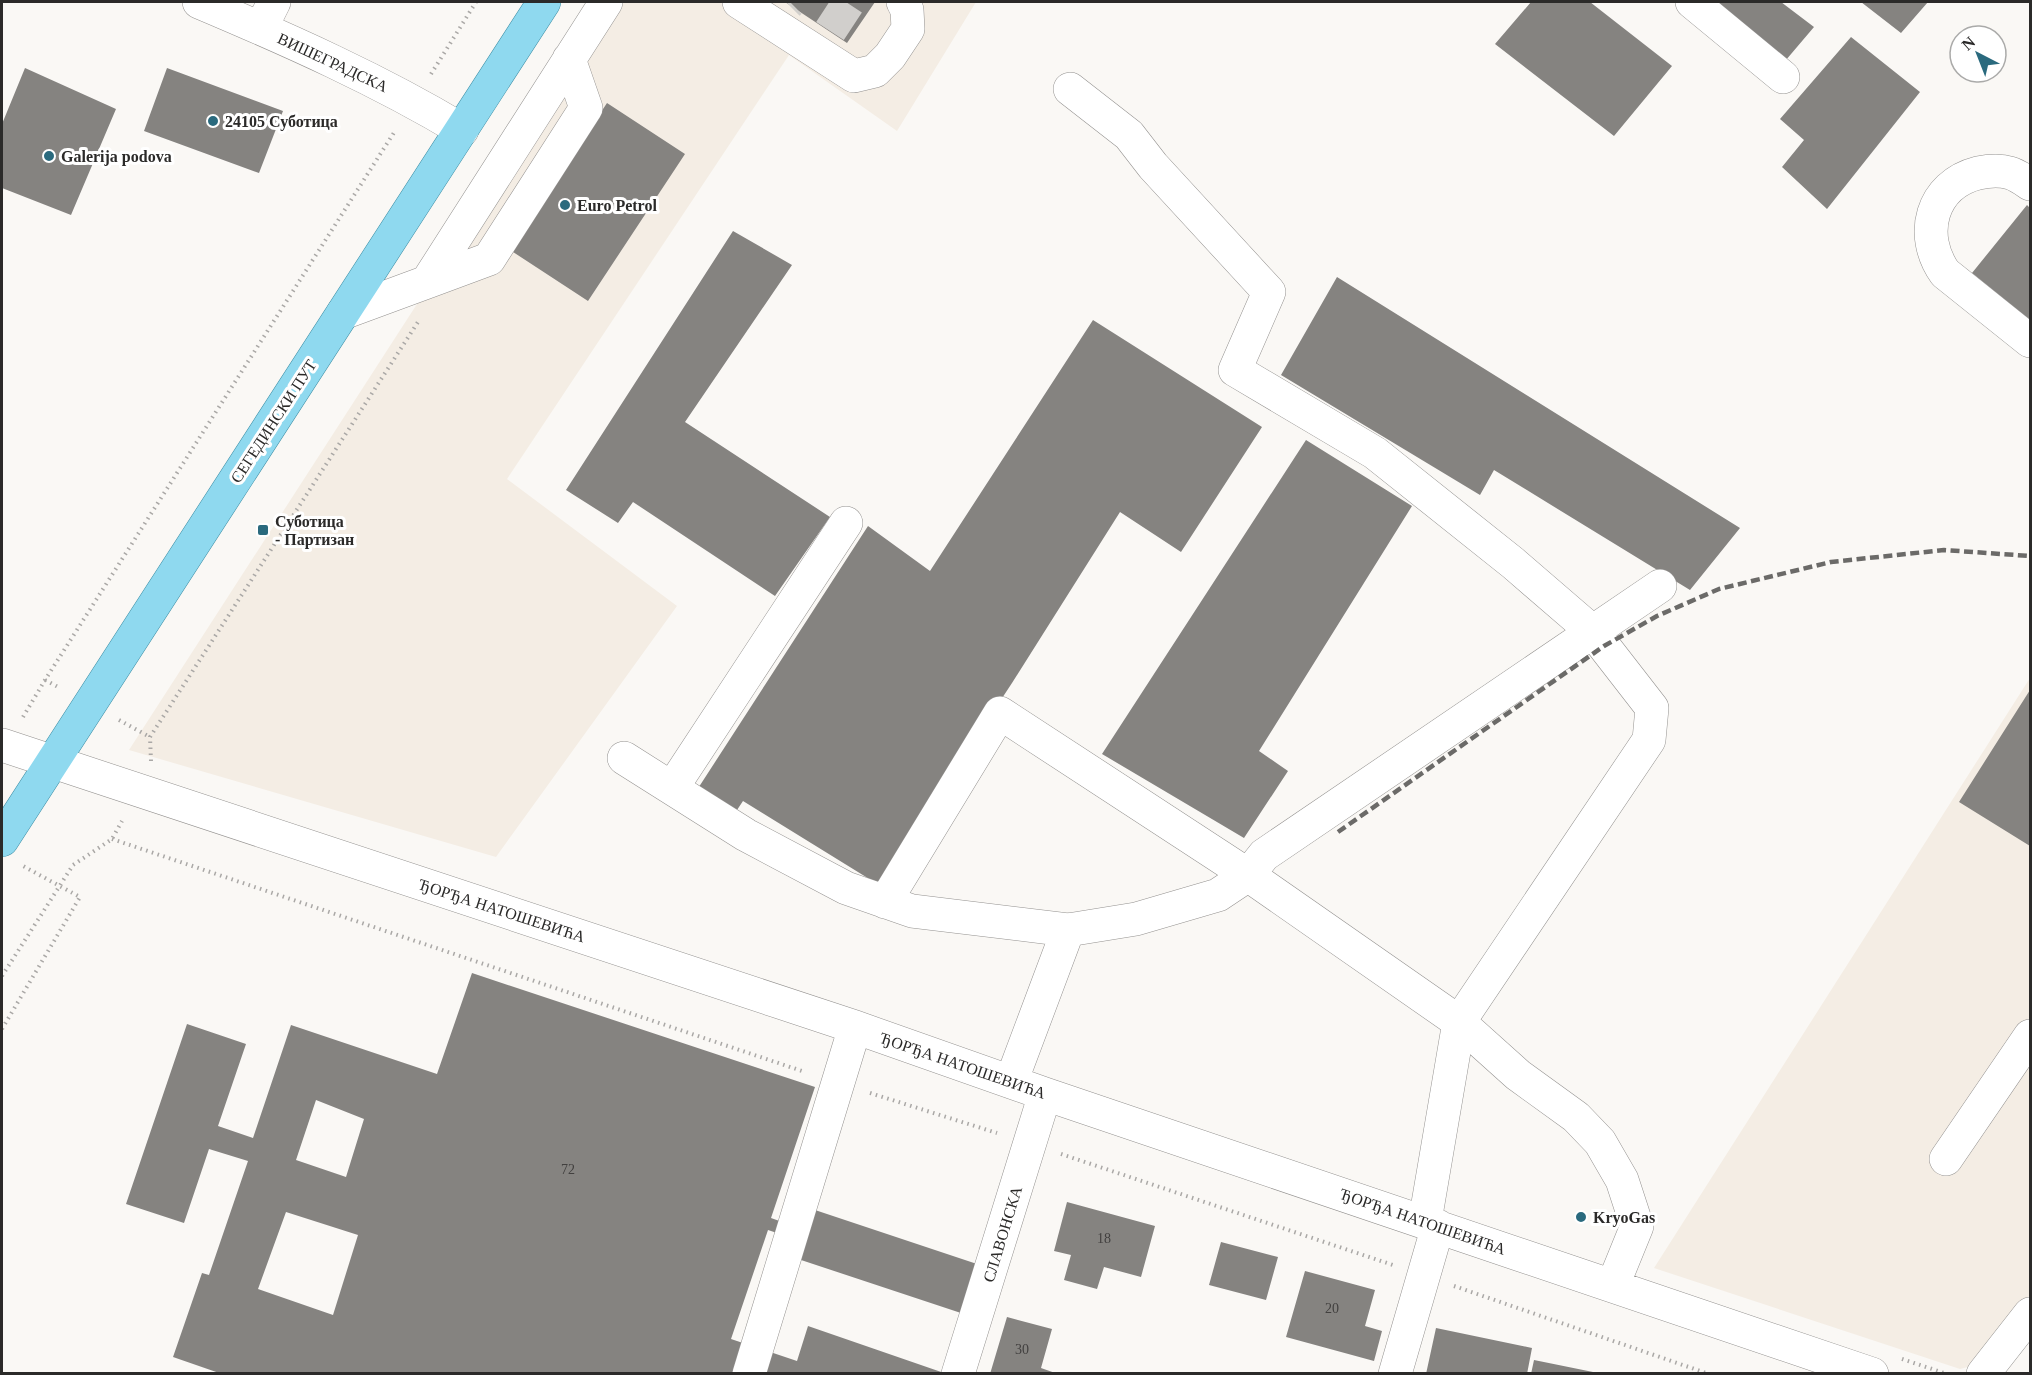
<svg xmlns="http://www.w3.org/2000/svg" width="2032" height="1375" font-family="'Times New Roman',serif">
<rect width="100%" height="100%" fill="#faf8f5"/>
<!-- built -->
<path fill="#f4ede4" d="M612,2H976L897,131L789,55L507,479L677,606L496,857L129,750Z
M2030,678V1314L1994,1360L1960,1369L1654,1268Z"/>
<!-- building -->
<path fill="#858380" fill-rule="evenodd" d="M785,2H875L847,43Z
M1531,2H1590L1672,66L1614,136L1495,44Z
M1700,2H1781L1814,27L1780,67Z
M1861,2H1928L1901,33Z
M1851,37L1920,92L1827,209L1782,167L1804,140L1780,119Z
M25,68L116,109L71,215L2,188V124Z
M167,68L283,111L259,173L144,131Z
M607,103L685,154L588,301L510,250Z
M2027,205L2030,208V320L1972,273Z
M733,231L792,265L685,422L830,517L775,596L633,502L618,523L566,490Z
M1337,277L1740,528L1690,590L1494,470L1480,495L1281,375Z
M1093,320L1262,427L1181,552L1120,512L1012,683L879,885L743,801L733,816L695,793L868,526L930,571Z
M1306,440L1412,506L1259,751L1288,771L1244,838L1102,754Z
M2030,690V846L1959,802Z
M472,973L815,1087L771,1218L802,1229L809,1208L992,1269L976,1318L795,1258L801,1241L768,1230L731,1339L797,1361L808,1326L947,1374H222L173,1357L202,1273L209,1275L248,1161L209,1149L184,1223L126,1204L187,1024L246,1044L218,1126L253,1138L291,1025L437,1074ZM316,1100L364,1119L346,1177L296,1160ZM286,1212L358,1235L333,1315L258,1289Z
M1067,1202L1155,1226L1141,1277L1104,1267L1097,1289L1064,1280L1071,1255L1054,1251Z
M1221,1242L1278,1257L1266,1300L1209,1285Z
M1305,1271L1375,1290L1365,1326L1382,1331L1374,1361L1286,1337Z
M1007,1317L1052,1329L1041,1368L1058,1374H990Z
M1436,1328L1532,1348L1527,1374H1426Z
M1534,1360L1593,1372V1374H1531Z"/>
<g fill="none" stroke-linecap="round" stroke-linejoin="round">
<!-- minor-tunnel -->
<path stroke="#d1cfcc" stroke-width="33" stroke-dasharray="33 16" stroke-linecap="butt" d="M788,4L790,2
M830,31L849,2"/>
<defs>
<path id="minor" d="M199,2C289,40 379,80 462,130
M739,2L854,76L875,71L890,56L908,29L907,10L903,2
M1692,2L1783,77
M261,28L274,2
M1070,89L1129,135L1153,166L1269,292L1235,370L1375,453L1513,563L1593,632L1652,708L1649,740L1459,1022L1425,1221
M2030,184C2024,180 2017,175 2010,173C2000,170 1988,171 1978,173C1931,185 1918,235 1945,273L2030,341
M427,282L489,259L586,108L569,59
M343,313L427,282L606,2
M2,745L855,1027L1045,1094L1872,1374
M624,758L746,835L846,888L912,911L1068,930L1136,919L1218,895L1248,875L1264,855L1660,586
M672,788L846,523
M885,902L1000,713L1248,875L1459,1022L1518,1075L1576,1117L1600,1142L1622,1180L1637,1226L1613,1285
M1011,1082L1068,930
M1946,1159L2030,1036
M749,1374L855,1027
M958,1374L1045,1094
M1395,1374L1438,1226
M1983,1374L2030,1314"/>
<path id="major" d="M2,840L544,2"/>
</defs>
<!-- minor casing -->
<use href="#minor" stroke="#949290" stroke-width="34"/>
<!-- major casing -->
<use href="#major" stroke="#3b8ca3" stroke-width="34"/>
<!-- path -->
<path stroke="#aaa8a6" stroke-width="4" stroke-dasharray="1.5 4.5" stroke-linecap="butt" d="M431,74L476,2
M45,680L60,688
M23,717L45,680L395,131
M119,720L150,737
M151,761L150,737L418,322
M112,839L805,1072
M2,976L73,865L112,839L122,821
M2,1029L80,897L23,866
M870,1093L997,1133
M1061,1154L1393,1265
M1454,1286L1709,1374
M1902,1359L1947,1374
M2030,1374V1373"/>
<!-- minor -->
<use href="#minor" stroke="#fff" stroke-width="33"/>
<!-- major -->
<use href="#major" stroke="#8fd9ef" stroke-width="33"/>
<!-- rail -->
<path stroke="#6b6a68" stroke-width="4.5" stroke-dasharray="9 4.5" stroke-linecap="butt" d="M1338,832L1604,646L1657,616L1719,589L1831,562L1944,550L2030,556"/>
</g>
<!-- markers -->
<g fill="#2a6a7e" stroke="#fff" stroke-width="2">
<circle cx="213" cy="121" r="6"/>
<circle cx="49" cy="156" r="6"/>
<circle cx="565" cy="205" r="6"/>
<rect x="257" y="524" width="12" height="12" rx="3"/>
<circle cx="1581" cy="1217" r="6"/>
</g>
<g text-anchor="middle" stroke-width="6" stroke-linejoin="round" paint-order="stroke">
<!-- number labels -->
<g font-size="14" fill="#42403f">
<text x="568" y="1174">72</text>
<text x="1104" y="1243">18</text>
<text x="1332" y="1313">20</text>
<text x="1022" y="1354">30</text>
</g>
<!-- street labels -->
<g font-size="16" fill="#2b2a29" stroke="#fff">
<text transform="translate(333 62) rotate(25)" y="6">ВИШЕГРАДСКА</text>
<text transform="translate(273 421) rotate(-57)" y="6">СЕГЕДИНСКИ ПУТ</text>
<text transform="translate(502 910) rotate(18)" y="6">ЂОРЂА НАТОШЕВИЋА</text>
<text transform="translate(963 1065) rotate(19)" y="6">ЂОРЂА НАТОШЕВИЋА</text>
<text transform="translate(1423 1221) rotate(19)" y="6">ЂОРЂА НАТОШЕВИЋА</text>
<text transform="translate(1002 1234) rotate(-73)" y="6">СЛАВОНСКА</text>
</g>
<!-- poi labels -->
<g font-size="16" font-weight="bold" fill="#2b2a29" stroke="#fff" text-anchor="start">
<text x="225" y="127">24105 Суботица</text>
<text x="61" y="162">Galerija podova</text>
<text x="577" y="211">Euro Petrol</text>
<text x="275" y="527">Суботица<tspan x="275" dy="18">- Партизан</tspan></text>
<text x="1593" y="1223">KryoGas</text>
</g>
</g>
<!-- border -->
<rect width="2032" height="1375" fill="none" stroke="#2b2a29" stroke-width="6"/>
<!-- north arrow -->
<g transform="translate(1978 54) rotate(318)"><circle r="28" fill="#ffffff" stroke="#aaaaa9" stroke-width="1.5"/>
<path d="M0-4.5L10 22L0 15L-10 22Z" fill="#2a6a7e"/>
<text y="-9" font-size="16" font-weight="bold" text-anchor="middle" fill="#2b2a29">N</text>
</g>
</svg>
